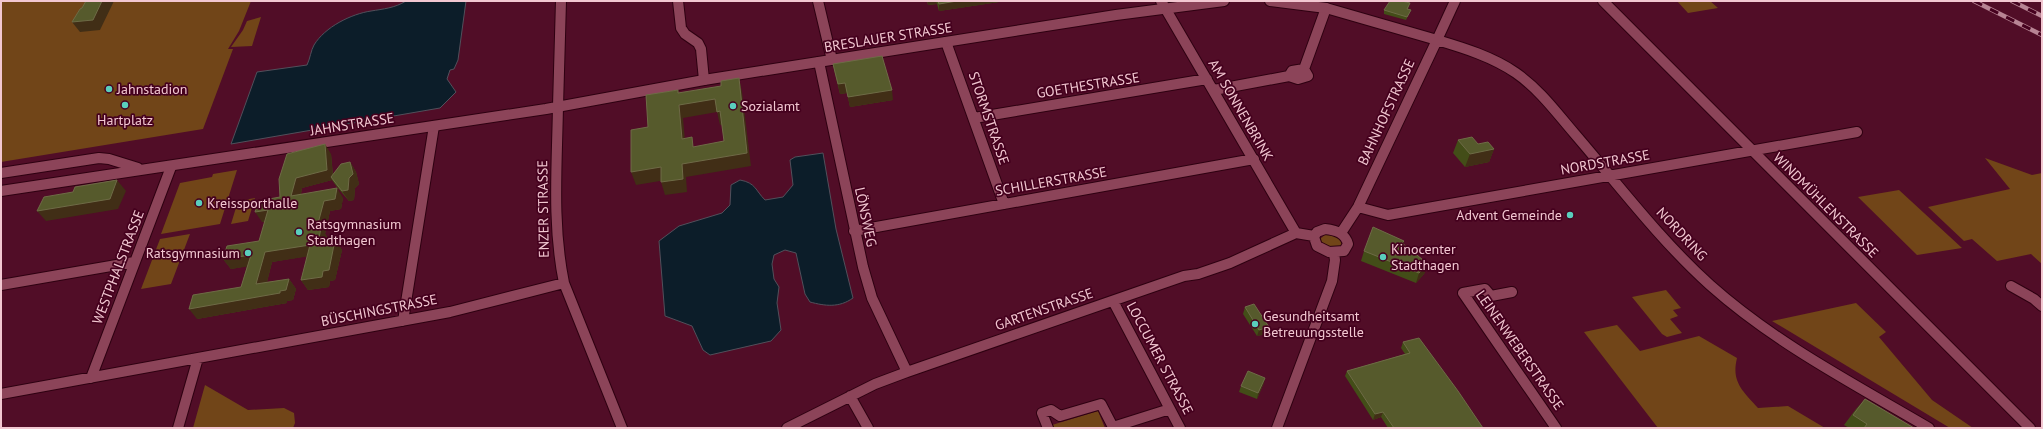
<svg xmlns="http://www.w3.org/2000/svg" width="2043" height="429" font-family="'PT Sans',sans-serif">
<rect width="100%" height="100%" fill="#510d27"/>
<!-- green -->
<path fill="#714518" d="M5,1H251L239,31L228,49H233L203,129L1,162V2Z
M1677,1H1710L1718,8L1688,13Z
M261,17L252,46L231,47L243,30L247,21Z
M1985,158L2032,175L2042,173V264L2031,254L1997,261L1972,239L1964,241L1928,207L2010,189Z
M237,170L220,224L161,234L180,183L212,177L213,174Z
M1899,190L1962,248L1917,255L1858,197Z
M255,198L248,221L231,224L238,201Z
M190,234L171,284L141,289L160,239Z
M1326,234L1335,235L1342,241L1341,246L1332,249L1322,244L1320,239Z
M1666,290L1681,308L1673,310L1678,316L1670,319L1682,333L1667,337L1662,334L1632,297Z
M1856,303L1886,332L1879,337L1932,400L1973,428H1950L1772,321Z
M1617,325L1640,351L1699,336L1737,358C1731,382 1743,391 1758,408L1788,406L1825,428H1658L1584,332Z
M205,385L248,410L284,408L294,413L295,423L293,428H193Z
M1098,411L1105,428H1054L1052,425Z"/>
<!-- water -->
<path fill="#0c1d29" stroke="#51505b" d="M406,1H466L458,60L454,69L450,70L447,79L456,92L440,108L231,144L257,72L307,65C310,59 311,50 314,45C325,27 351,14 371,11C383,9 395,8 406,1Z
M823,153L836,229L853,298C839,308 825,306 810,302L805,294L796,253L785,250L774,255L772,264L774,279L779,287L777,303L781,330L771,341L710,355L703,350L692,326L665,316L659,241L679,226L722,213L730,205L731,185L740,180C756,183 755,190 765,200L783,197L793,185L790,160L795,157Z"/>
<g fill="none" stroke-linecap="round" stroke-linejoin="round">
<defs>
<path id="minor" d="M678,1L681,28L685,34L698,43L701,49L704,80
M818,1L832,60
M1161,1L1296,233
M1603,1L2030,428
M946,42L1004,204
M819,62L863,267L872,298L907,372
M1289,76L1298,79L1308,76L1304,69
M1214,90L1289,76L1292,71L1304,69L1326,8
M558,106C557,166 552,224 564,283L622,428
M974,118L1207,79
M1358,207L1388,215L1857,132
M1325,229C1336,230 1345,233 1348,244L1344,251L1329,252L1317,246L1314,237L1317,232Z
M854,231L1254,159
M1341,233L1358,207L1437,40C1464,48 1493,57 1516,73C1539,89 1556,112 1574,133C1618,184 1659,239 1710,285C1775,343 1854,384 1929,428
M1,285L134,262
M2011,286L2034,299L2042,306
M1512,292L1491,296L1485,289L1463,293L1556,428
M1113,301L1180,428
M403,321L434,126
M91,378L171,167
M1,394L450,312L564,283
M850,396L868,428
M178,428L198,358
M787,428L875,384L907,372L1184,276L1198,274L1230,263L1296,233L1314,236
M1048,428L1042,413L1051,410L1060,416L1101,404L1113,427L1170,409
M1277,428L1332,281L1335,260L1334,254"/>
<path id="secondary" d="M1270,1L1326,8L1437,40L1455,1
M558,106L561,1
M1,173L99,158L109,159L138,168
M1,191L546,109L704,80L1116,15L1224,1"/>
</defs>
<!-- minor casing -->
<use href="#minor" stroke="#2e0011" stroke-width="12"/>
<!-- secondary casing -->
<use href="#secondary" stroke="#2e0011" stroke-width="12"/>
<!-- minor -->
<use href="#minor" stroke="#8c4459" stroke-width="10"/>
<!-- secondary -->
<use href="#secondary" stroke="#8c4459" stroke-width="10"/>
<defs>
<path id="rail" d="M1974,1L2042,35
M2012,1L2042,16"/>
</defs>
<!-- rail casing -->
<use href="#rail" stroke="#b88494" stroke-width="4.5"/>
<!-- rail -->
<use href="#rail" stroke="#45011e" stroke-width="3" stroke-dasharray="9" stroke-linecap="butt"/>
</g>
<!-- wall -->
<path fill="#434d18" d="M927,1H999V2L939,11L937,4L928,5Z
M1410,3L1408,9L1411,10L1406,20L1384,14V10Z
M833,64L893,100L850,107L847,93L840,94L835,74Z
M1458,140L1478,144L1494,149L1489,162L1465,167L1453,153Z
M331,154L333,175L350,162L356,172L359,184L355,188L354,200L349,201L337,187L332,180L302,188L301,194L343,198L341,209L330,211L325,234L328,238L327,241L335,240L342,250L335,280L330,281L329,287L308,290L301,280L307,256L272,262L267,282L289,279L296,289L293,300L287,301V303L197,319L241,287L247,266L231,269L223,259L259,241L265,222H262L280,197Z
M1404,241L1403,244L1428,264L1424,274L1416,283L1361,261L1364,251Z
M1245,307L1269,327L1267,334L1257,336L1243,314Z
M1403,342L1483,428H1388L1381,417L1373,420L1345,376L1347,371L1405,354L1401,348Z
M1265,378L1263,385L1257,399L1239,392L1241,386Z
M1865,399L1914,428H1849L1844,425L1856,409Z"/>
<!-- shaded-wall -->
<path fill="#412e16" d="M102,1H114L100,30L80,32L72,22Z
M928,1H936L937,4L928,5Z
M957,1H999V2L939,11V4Z
M739,78L742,92L751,166L686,177L687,192L665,195L661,182L682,164L747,153Z
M845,83L847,93L840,94L838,84Z
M678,90L682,103L715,99L720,111L724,124L720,125L717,112L683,118L686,152L682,139Z
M892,90L893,100L850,107L848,97Z
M325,144L331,154L333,180L331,177L332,180L302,188L298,206L291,196L296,178Z
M1494,149L1489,162L1465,167L1470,154Z
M350,162L356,172L359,184L355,188L354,200L349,201L342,191Z
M661,167L666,180L636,185L631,172Z
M117,180L126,191L118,209L46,221L37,211Z
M337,188L343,198L341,209L330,211L325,234L328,238L325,253L318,243L317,227L324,201Z
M268,210L275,220L262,222L255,212Z
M335,240L342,250L335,280L330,281L329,287L308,290L301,280L323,271Z
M310,245L317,255L272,262L264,294L256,284L265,252Z
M251,255L258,265L231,269L223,259Z
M1428,264L1424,274L1416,283L1419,273Z
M289,279L296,289L293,300L287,301V303L197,319L189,309Z
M1269,327L1267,334L1257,336L1259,330Z
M1265,378L1263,385L1257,399L1258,393Z
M1383,412L1381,417L1373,420L1375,414Z"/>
<!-- building -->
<path fill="#565a2c" stroke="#6e6b46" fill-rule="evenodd" d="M86,1H102L93,20L72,22L80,9L82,8Z
M938,1H957L939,4Z
M1390,1H1402L1410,3L1407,9L1411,10L1407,17L1384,10Z
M882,56L892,90L848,97L845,83L838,84L833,64Z
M739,78L747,153L682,164L683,179L661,182V167L631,172V130L648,127L646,95L678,90V93L721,86V81ZM715,99L717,112L720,111L724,141L693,147L692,137L682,139L679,105Z
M1472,137L1478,144L1488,142L1494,149L1470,154L1458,140Z
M325,144L327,170L296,178L291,196L337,188L335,199L324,201L317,227L321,228L318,243L335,240L329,270L323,271L322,277L301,280L310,245L265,252L256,284L289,279L286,290L280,291V293L189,309L193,295L241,287L251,255L223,259L227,246L259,241L268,210L255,212L258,201L280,197L279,179L287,154Z
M350,162L353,174L349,178L348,190L342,191L331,177L341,164Z
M117,180L110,199L37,211L44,197L73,192L75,187Z
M1373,227L1404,241L1402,243L1428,264L1419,273L1364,251Z
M1254,304L1269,327L1259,330L1245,307Z
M1419,338L1458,391L1483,428H1394L1383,412L1375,414L1347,371L1410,353L1403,342Z
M1248,371L1265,378L1258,393L1241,386Z
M1865,399L1914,428H1864L1867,424L1853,415Z"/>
<!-- markers -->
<g fill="#5acebd" stroke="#45011e" stroke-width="1.5">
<circle cx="109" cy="89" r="4"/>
<circle cx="125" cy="105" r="4"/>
<circle cx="733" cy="106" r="4"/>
<circle cx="199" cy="203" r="4"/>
<circle cx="1570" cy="215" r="4"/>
<circle cx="299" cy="232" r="4"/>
<circle cx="248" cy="253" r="4"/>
<circle cx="1383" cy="257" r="4"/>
<circle cx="1255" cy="324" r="4"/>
</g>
<g text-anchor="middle" stroke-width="3.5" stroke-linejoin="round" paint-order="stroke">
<!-- street labels -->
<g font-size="14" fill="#f2c7d1" stroke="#45011e">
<text transform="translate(888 37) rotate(-9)" y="5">BRESLAUER STRASSE</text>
<text transform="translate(1088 85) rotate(-9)" y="5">GOETHESTRASSE</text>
<text transform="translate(1241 110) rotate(60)" y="5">AM SONNENBRINK</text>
<text transform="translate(1386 112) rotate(-65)" y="5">BAHNHOFSTRASSE</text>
<text transform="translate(989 118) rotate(71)" y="5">STORMSTRASSE</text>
<text transform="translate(352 124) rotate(-9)" y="5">JAHNSTRASSE</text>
<text transform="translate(1605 162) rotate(-10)" y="5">NORDSTRASSE</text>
<text transform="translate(1051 181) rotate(-10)" y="5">SCHILLERSTRASSE</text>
<text transform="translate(1826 205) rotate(45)" y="5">WINDMÜHLENSTRASSE</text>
<text transform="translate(543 209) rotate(-91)" y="5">ENZER STRASSE</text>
<text transform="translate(866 217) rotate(78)" y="5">LÖNSWEG</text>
<text transform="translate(1682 234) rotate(47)" y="5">NORDRING</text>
<text transform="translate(118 267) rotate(-69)" y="5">WESTPHALSTRASSE</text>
<text transform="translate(1044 309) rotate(-19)" y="5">GARTENSTRASSE</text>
<text transform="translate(379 310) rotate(-11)" y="5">BÜSCHINGSTRASSE</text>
<text transform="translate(1520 350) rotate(55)" y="5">LEINENWEBERSTRASSE</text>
<text transform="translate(1160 358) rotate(62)" y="5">LOCCUMER STRASSE</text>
</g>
<!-- poi labels -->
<g font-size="14" fill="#f2c7d1" stroke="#45011e" text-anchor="start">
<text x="117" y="94">Jahnstadion</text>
<text x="741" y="111">Sozialamt</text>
<text x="125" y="125" text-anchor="middle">Hartplatz</text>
<text x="207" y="208">Kreissporthalle</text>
<text x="1562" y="220" text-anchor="end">Advent Gemeinde</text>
<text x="307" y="229">Ratsgymnasium<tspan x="307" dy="16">Stadthagen</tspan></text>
<text x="1391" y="254">Kinocenter<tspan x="1391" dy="16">Stadthagen</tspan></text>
<text x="240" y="258" text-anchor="end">Ratsgymnasium</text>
<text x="1263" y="321">Gesundheitsamt<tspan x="1263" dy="16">Betreuungsstelle</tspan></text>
</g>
</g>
<!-- border -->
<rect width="2043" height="429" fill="none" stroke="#f2c7d1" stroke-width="4"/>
</svg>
